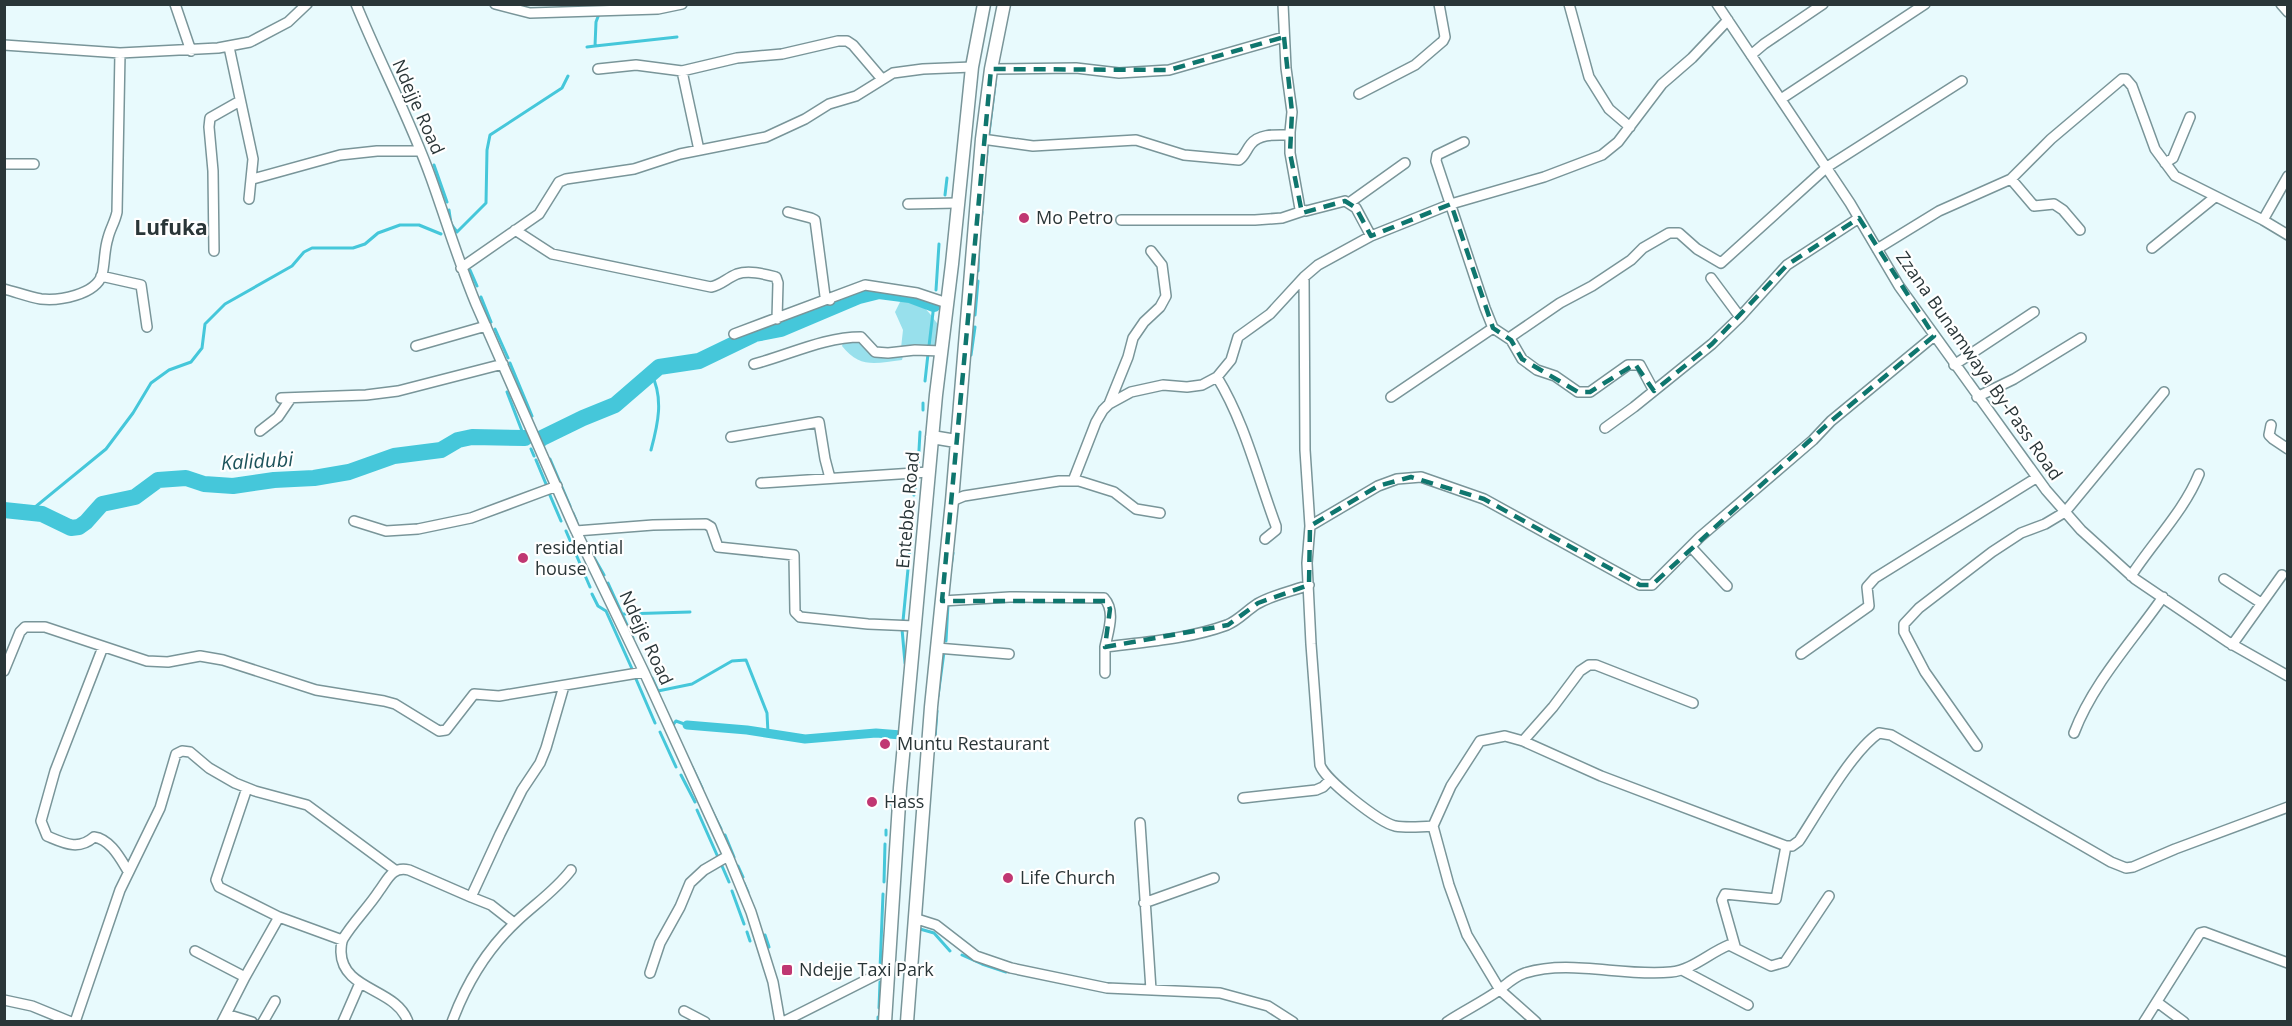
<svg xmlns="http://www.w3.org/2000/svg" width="2292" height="1026" font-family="'Open Sans',sans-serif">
<rect width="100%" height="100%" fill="#e8fafd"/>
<!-- green -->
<path fill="#98e0ec" d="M902,298C921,298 929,313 940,327L936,353L901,348L903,330L895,312Z
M844,340L861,341L873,353L903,356L902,360C876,363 860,369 842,346Z"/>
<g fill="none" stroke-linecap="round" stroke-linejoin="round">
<!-- stream -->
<path stroke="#45c7da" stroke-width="3" d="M595,46L677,37
M587,47L595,46L596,22L599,14
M989,133L995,84
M986,162L987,151
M434,165L447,202
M945,195L947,178
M449,210L451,224L457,232L486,203L487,150L490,135L562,88L568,76
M981,220L982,212
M470,270L477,286
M978,271L979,243
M936,290L939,244
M481,297L491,322
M975,315L978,281
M495,329L508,358
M929,346L934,304
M971,355L975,327
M510,363L532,416
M925,381L928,354
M507,392L522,431
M923,410V403
M542,438L544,445
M531,449L534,456
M651,450C658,424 664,398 651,373
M550,459L570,506
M536,460L546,484
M918,468L920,432
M549,493L561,521
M914,495L916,481
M29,512L106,449L133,413L151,383L169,370L191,362L202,348L205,324L225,304L292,266L304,252L312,248H353L365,244L378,233L400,225H419L441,234
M573,513L576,520
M912,529V509
M566,531L590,587
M592,554L604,575
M951,566L953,553
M608,583L633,638
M592,594L598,606L606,611L633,671
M623,614L690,612
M903,621L911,538
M902,629L905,663
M946,641L948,604
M652,678L658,691L692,684L732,661L746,660L767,713L768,733
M636,679L655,723
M938,696L944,652
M672,726L676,721L687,725
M660,732L676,767
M934,751L937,711
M692,767L702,788
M681,775L695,802
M890,804L894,796
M710,807L721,829
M697,810L717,855
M725,835L734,857
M886,835V830
M722,866L729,882
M738,866L743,877
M884,882L885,844
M744,883L748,892
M732,891L744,924
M920,929L934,933L950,951
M747,932L750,941
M765,935L769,947
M962,955L982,964L1006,972
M880,969L883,894
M879,1008L880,982
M878,1022V1017"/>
<!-- canal -->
<path stroke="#45c7da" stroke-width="9" d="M687,725L747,730L805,739L876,733L901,735"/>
<!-- river -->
<path stroke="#45c7da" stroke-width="16" d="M542,438L583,418L615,405L659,367L699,361L755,334L781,329L859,296L879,291L910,295L934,304
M4,510L42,514L71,528L79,527L86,522L102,504L135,497L158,480L186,478L204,484L233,486L274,480L314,478L349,472L394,456L441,450L458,440L472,437L525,438"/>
<defs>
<path id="minor" d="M175,4L191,51
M356,4C380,63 410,119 431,178C446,220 459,263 476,304L574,527L644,672L728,856L751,912L773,982L780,1022
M495,4L530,13L658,9L682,4
M1283,4L1286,68L1292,112L1290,132V153L1300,209L1306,211L1345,201L1356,208L1371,236
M1569,4L1589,77L1609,109L1630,127
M1717,4L1850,203L1899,286L2046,490L2081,530L2135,579L2228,642L2288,676
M2281,4L2288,12
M4,45L120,53L218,48L250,42L288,22L307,4
M229,47L253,159L249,199
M1751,55L1764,44L1823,4
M598,69L636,65L682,71L737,58L782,54L838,41H847L853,45L882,79
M991,69L1076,68L1119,73L1169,70L1284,37
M682,71L699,150
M1359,94L1415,65L1443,41L1445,37L1439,4
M1781,99L1925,4
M982,139L1033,146L1136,140L1184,155L1239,160C1245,156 1246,150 1251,144C1260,133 1277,135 1290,135
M1464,142L1437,155L1436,161L1485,308L1493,328L1511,340L1522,359L1537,370L1555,376L1578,392H1590L1628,365H1640L1654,391
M2165,163L2173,158L2190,117
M4,164H34
M253,179L340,155L377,151H420
M2011,179L2034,206L2054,204L2063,210L2080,230
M1349,203L1405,163
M908,204L957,203
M788,212L811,218L815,220L825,296L830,300
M1121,220H1255L1282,218L1303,211
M2263,220L2288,176
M515,230L552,254L711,287C721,285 727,278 737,274C749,270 764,274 776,277L778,283L777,319
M2152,248L2215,197
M1877,249L1939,211L2011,179L2051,139L2122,79H2126L2132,86L2155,149L2175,176L2263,220L2288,235
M214,251L213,171L209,127L210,118L240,101
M461,268L539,214L559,182L566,179L634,169L680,154L766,137L805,119L829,104L856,96L893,73L923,69L972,67
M101,276L141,285L147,327
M1304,277L1305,450L1310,526L1307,563L1311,644L1320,765C1325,780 1379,822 1395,826C1407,828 1420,827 1433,826
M1711,278L1740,317
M4,289C16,292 29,297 41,299C59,301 95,295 102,275C105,263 104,250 108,238C110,229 115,222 117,212L120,53
M734,334L865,285L917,293L947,303
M1509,338L1560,303L1592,286L1631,260L1643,248L1669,233H1679L1697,249L1721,263L1827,167L1962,81
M416,346L486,326
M754,364C789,355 824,337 861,337L875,352L888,353L915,350L941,351
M1954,365L2034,312
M1217,377C1245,423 1257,475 1276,526V530L1265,539
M1391,397L1493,328
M1977,397L2014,379L2081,338
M281,398L366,395L398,391L503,364
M1109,404L1128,357L1133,338L1144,322L1160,307L1166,296L1162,265L1151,251
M2271,425L2269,435L2273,439L2288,449
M1605,428L1634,407L1712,344L1740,317L1787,265L1859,218
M260,431L278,417L291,398
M731,437L819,422L825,459L830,478
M1073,481L1096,422L1103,410L1109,404L1131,392L1163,385L1187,387L1202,385L1217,377L1231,360L1238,337L1270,314L1304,277L1318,265L1371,236L1451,204L1544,177L1602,155L1618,142L1662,84L1692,58L1728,20
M761,483L929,472
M952,501L964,496L1059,481H1079L1114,492L1136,509L1160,513
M354,521L386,531L418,529L471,518L557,486
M1310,526L1378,486L1397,479L1421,477L1484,499L1640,585H1652L1700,537L1813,440L1831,421L1934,336
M576,531L653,525L706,524L711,527L718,547L794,555L795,612L800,617L868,624L915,626
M1691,547L1727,586
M2131,576C2153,542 2184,511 2199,474
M2224,579L2261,603
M942,601L1010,597L1104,598C1116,611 1108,632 1105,647
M2232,645L2282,575
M103,647L55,771L41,821L47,836C64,843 78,851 94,837C110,839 120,858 128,871
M937,648L1009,654
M1801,654L1869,606L1867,587L1875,578L2036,478
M4,671L20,632L25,627H45L147,661L168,662L200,656L223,660L316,690L384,701L395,704L439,731L446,730L474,694L499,696L644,672
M1105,673V647C1145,642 1189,639 1227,625C1239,620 1246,611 1257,604C1272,595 1292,591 1309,585
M2074,733C2093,683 2133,640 2163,597
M1523,741L1553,707L1580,671L1589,665H1596L1693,703
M1977,746L1925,672L1904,632V624L1919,608L1992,552L2021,533L2045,524L2065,512L2164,392
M247,788L216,880L219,887L279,917
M1243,798L1316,790L1323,787L1330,780
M1140,823L1151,990
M471,897L491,905L514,923
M1144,903L1214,878
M916,922L917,919L936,925L976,956L1011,968L1107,988L1220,993L1268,1006L1293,1022
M1735,946L1722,900L1725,894L1776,899L1786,846
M195,951L245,977
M1682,970L1748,1005
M650,973L660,943L680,907L690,883L704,870L728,856
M4,1000L32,1006L71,1022
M2157,1002L2184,1022
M684,1011L705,1022
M226,1014L252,1022
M75,1022L120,890L160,808L176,754L182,751L190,752L209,768L235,783L255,791L307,805L395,870
M222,1022L245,977L279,917L342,940
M263,1022L275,1001
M343,1022L360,983
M408,1022C397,988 342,991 341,952C341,948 341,943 343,939C353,922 368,908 379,891C388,879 392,866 409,870L471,897L500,834L522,790L540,763L546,748L564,686
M452,1022C466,984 487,949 517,921C535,904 556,890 571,870
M783,1022L888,969
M1447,1022C1464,1011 1482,1002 1498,991C1507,984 1513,977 1525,973C1570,959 1623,977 1671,972C1692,970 1709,953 1729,945L1771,966L1785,962L1829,896
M1536,1022L1500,990L1467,935L1449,885L1433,826L1451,786L1480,741L1505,736L1523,741L1601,776L1786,846H1792L1799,841C1818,812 1852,751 1879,733L1891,735L2111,862L2126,868L2133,867L2175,849L2288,807
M2144,1022L2200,933L2204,932L2288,963"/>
<path id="major" d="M932,437L956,441
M885,1022L900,788L936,395L952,264L972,67L984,4
M907,1022L931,707L952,501L982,139L991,69L1004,4"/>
</defs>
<!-- minor casing -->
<use href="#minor" stroke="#799599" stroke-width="12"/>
<!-- major casing -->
<use href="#major" stroke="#799599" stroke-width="15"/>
<!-- minor -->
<use href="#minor" stroke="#fff" stroke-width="9"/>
<!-- major -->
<use href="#major" stroke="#fff" stroke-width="12"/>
</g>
<!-- marked area -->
<path fill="none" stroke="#0f766e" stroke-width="4.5" stroke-dasharray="12 8" stroke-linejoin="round" d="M1284,37L1292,112L1290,153L1302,213L1345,201L1356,208L1371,236L1451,204L1493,328L1511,340L1522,359L1578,392H1590L1635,364L1654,391L1712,344L1787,265L1859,218L1934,336L1831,421L1652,585H1640L1484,499L1411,477L1378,486L1310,526L1309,585L1258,603L1228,625L1105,647L1110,609L1107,601H942L991,69L1169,70Z"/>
<!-- markers -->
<g fill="#c03772" stroke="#fff" stroke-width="2">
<circle cx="1024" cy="218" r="6"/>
<circle cx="523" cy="558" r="6"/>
<circle cx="885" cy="744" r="6"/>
<circle cx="872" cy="802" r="6"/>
<circle cx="1008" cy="878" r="6"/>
<rect x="781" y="964" width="12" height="12" rx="3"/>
</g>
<g text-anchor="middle" stroke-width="4.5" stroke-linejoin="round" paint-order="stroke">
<!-- street labels -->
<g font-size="18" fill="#2a3638" stroke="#fff">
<text transform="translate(418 107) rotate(66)" y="6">Ndejje Road</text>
<text transform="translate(1979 366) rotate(55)" y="6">Zzana Bunamwaya By-Pass Road</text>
<text transform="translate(908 510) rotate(-85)" y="6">Entebbe Road</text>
<text transform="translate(646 638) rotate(65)" y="6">Ndejje Road</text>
</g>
<!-- poi labels -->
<g font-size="18" fill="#2a3638" stroke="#fff" text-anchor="start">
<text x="1036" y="224">Mo Petro</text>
<text x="535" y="554">residential<tspan x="535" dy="21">house</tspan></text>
<text x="897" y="750">Muntu Restaurant</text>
<text x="884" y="808">Hass</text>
<text x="1020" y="884">Life Church</text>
<text x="799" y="976">Ndejje Taxi Park</text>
</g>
<!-- water labels -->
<g font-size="20" font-style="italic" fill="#1d535b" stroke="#fff">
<text transform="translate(257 461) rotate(-3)" y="7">Kalidubi</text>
</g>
<!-- quarter labels -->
<g font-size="21" font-weight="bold" fill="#2a3638" stroke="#fff">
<text x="171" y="235">Lufuka</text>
</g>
</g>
<!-- border -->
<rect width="2292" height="1026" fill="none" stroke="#2a3638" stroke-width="12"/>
</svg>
